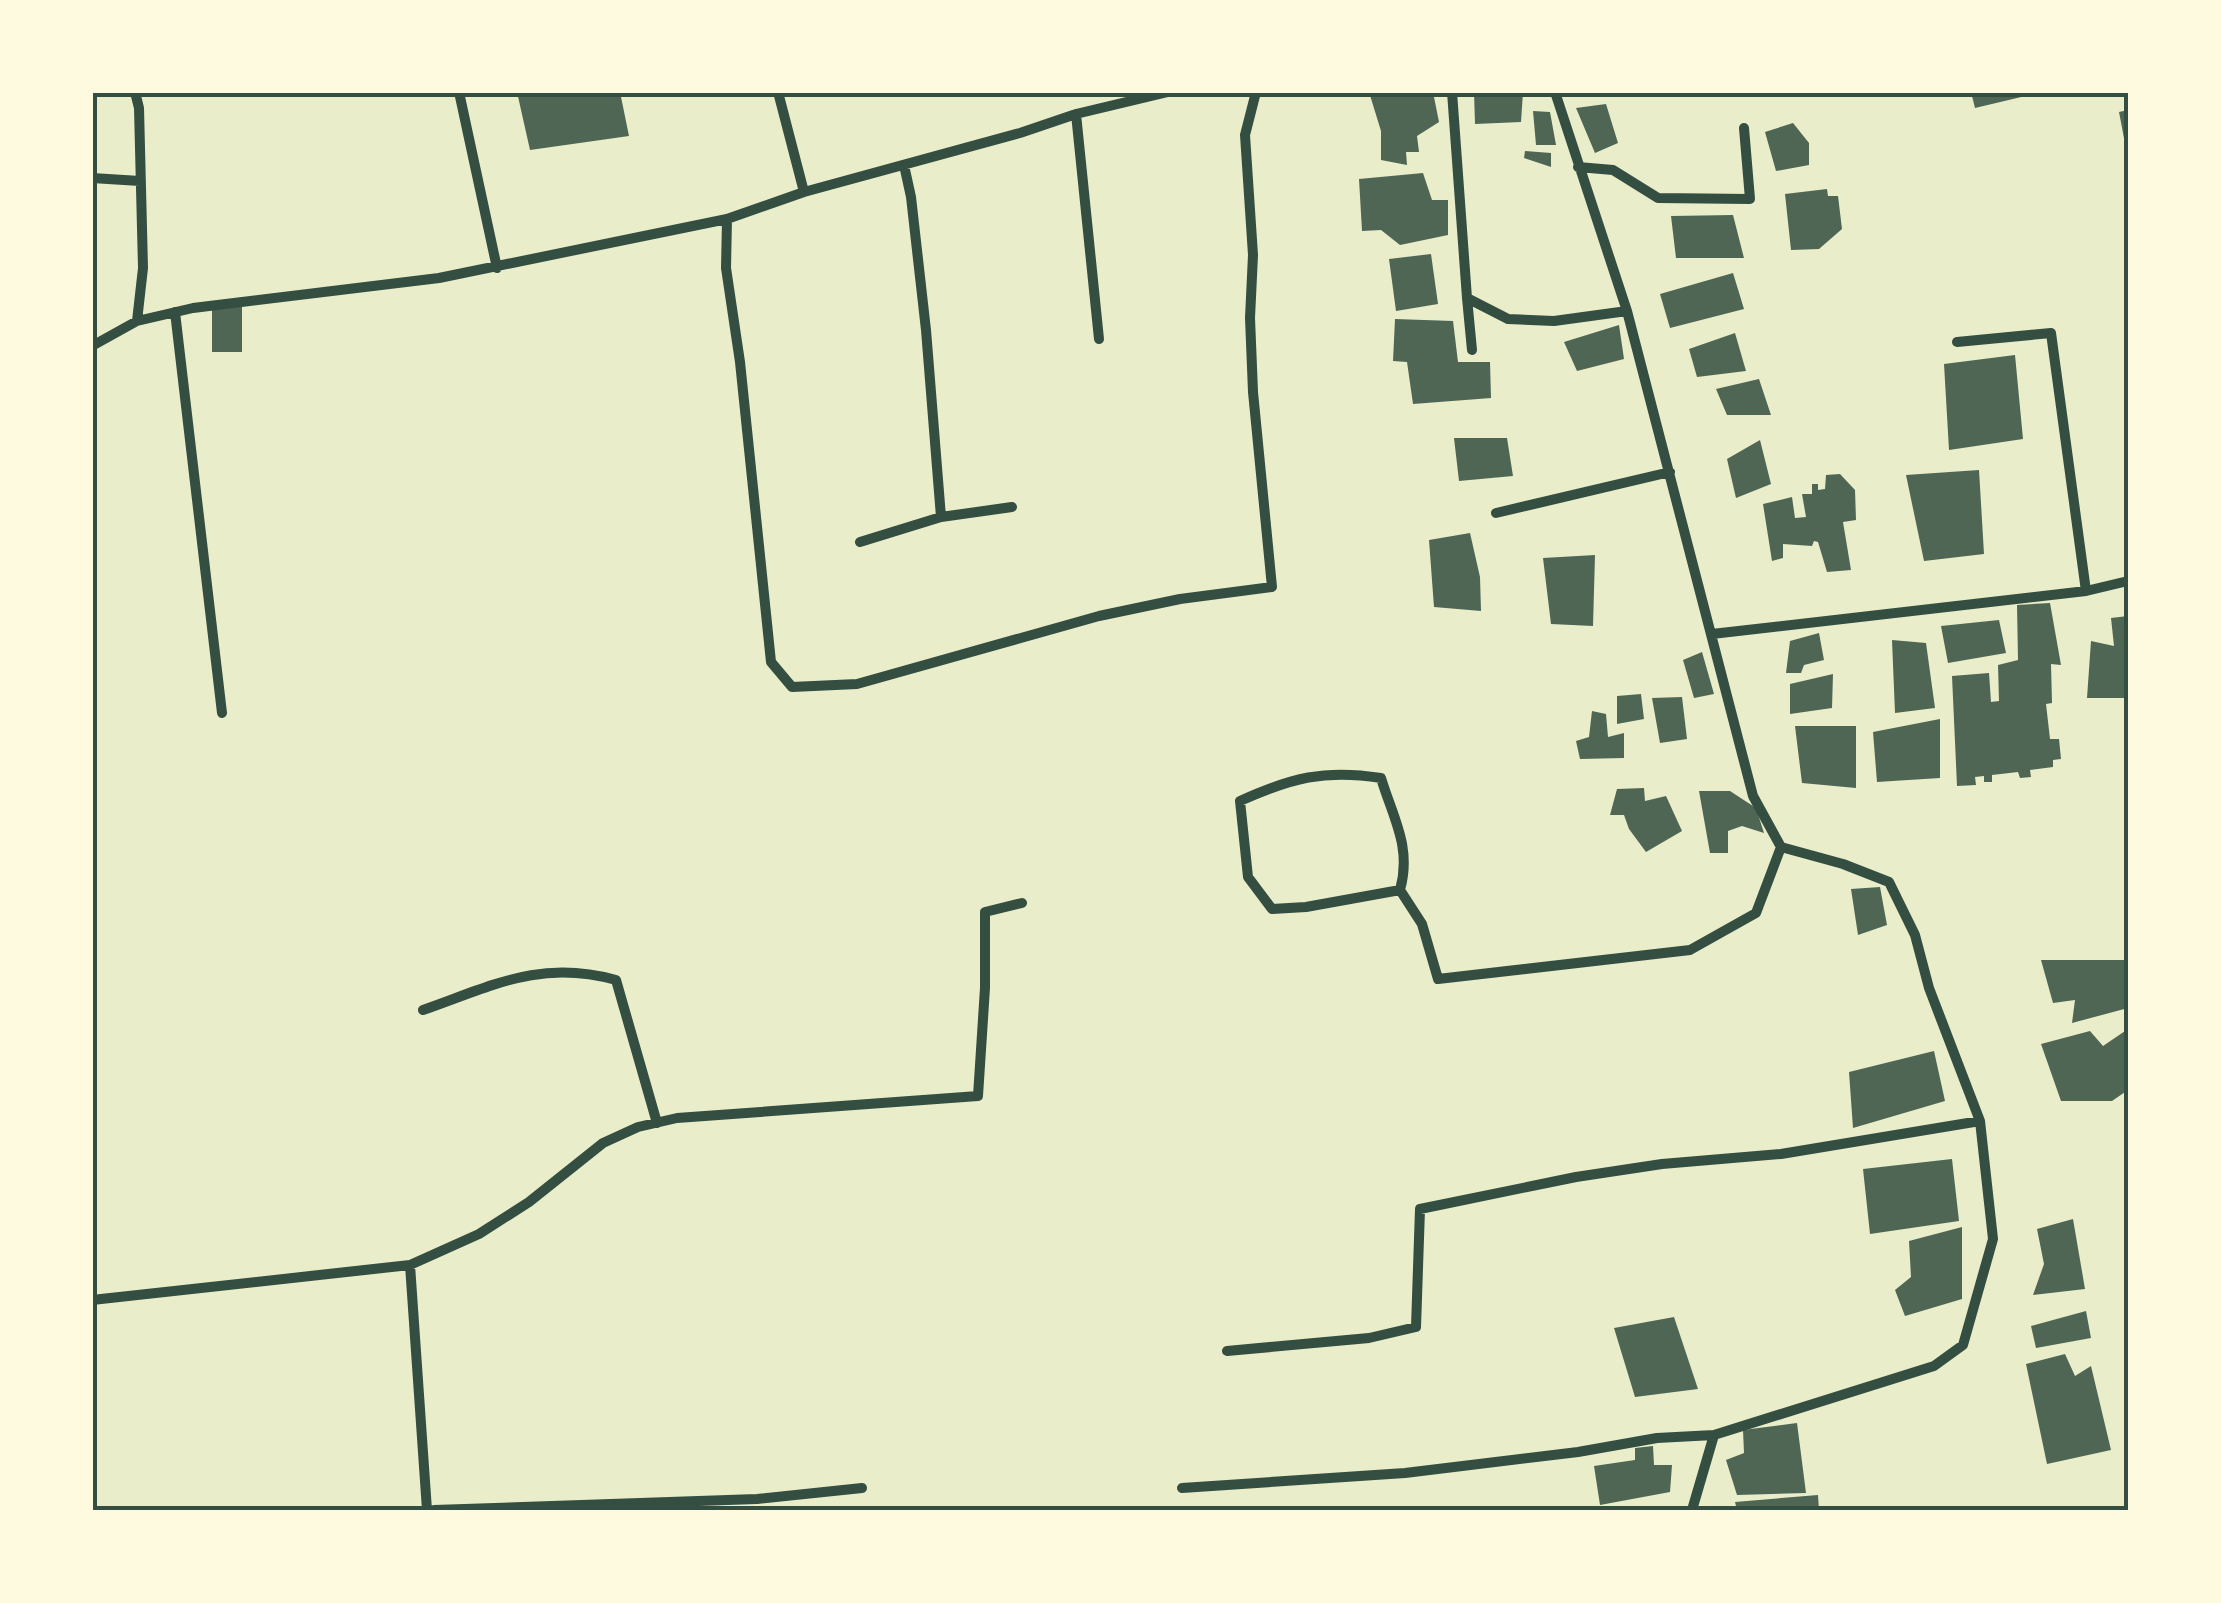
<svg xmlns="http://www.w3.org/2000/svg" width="2221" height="1603" font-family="Merriweather,serif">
<rect width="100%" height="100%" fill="#e9edc9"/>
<!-- building -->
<path fill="#4f6655" d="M517,92H620L629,136L530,150Z
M1369,92H1433L1439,122L1417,136L1419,152H1406L1407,165L1381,160V131Z
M1474,92H1523L1521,122L1475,124Z
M1971,92H2034V94L1975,108Z
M1606,104L1618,143L1595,153L1576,108Z
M2128,110V154H2127L2119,112Z
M1533,111L1550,112L1556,145H1536Z
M1793,123L1809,143V165L1776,171L1765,132Z
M1525,151L1551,153V167L1524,158Z
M1423,173L1432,200H1448V235L1400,245L1381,230L1362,231L1359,179Z
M1827,189L1828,196H1838L1842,229L1819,249L1791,250L1785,194Z
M1733,215L1744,258H1676L1671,216Z
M1431,254L1438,304L1396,311L1389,259Z
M1733,273L1744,309L1670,328L1660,294Z
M242,306V352H212V309Z
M1395,319L1453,321L1458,362H1490L1491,398L1413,404L1407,362L1393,361Z
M1619,325L1624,359L1577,371L1564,342Z
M1735,333L1746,371L1697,377L1689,349Z
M2015,355L2023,439L1949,450L1944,364Z
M1759,379L1771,415H1727L1716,389Z
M1454,438H1507L1513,476L1459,481Z
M1760,440L1771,484L1736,498L1727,459Z
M1979,470L1984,554L1924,561L1906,475Z
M1840,474L1855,490L1856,520L1843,522L1851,570L1827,572L1818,542L1814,541L1812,546L1783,544V558L1772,561L1763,504L1792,497L1795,518L1806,517L1802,494H1812V484H1818V490L1825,489L1826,475Z
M1470,533L1480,577L1481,611L1434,607L1429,540Z
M1595,555L1593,626L1551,624L1543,558Z
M2050,603L2061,665L2051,664L2052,703L2046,704L2050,739H2059L2061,759L2053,760V767L2030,770L2031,777L2020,778L2018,772L1992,775V782H1984V776L1975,777L1976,785L1957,786L1952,676L1989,673L1991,702L1999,701L1998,665L2018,660L2017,605Z
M2128,616L2127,698H2087L2091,641L2114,646L2111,618Z
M1999,620L2006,653L1948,663L1941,626Z
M1819,633L1824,660L1804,665L1801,673H1786L1790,641Z
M1892,640L1926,643L1935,708L1895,713Z
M1702,652L1714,694L1694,698L1683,660Z
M1833,674L1832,708L1790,714V684Z
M1641,694L1644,719L1617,724V696Z
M1682,697L1687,739L1660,743L1652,698Z
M1592,711L1606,714L1608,737L1624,733V758L1580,759L1576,741L1589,737Z
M1940,719V778L1877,782L1873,732Z
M1795,726H1856V788L1802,783Z
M1644,788L1645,801L1666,796L1682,831L1646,852L1629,829L1624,815H1610L1617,789Z
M1699,791H1730L1756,808L1764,833L1742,826L1728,831V853H1710Z
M1880,887L1887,925L1858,935L1851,889Z
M2041,960H2128V1008L2072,1023L2075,1000L2053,1003Z
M2128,1029V1090L2112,1101H2061L2041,1044L2090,1031L2103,1046Z
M1934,1051L1945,1101L1853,1128L1849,1072Z
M1952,1159L1959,1221L1870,1234L1863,1169Z
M2073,1219L2085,1289L2033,1295L2044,1264L2037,1229Z
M1962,1227V1299L1905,1316L1895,1290L1911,1277L1909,1241Z
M2086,1311L2091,1338L2036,1348L2031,1326Z
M1674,1317L1698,1389L1635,1397L1614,1328Z
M2065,1354L2075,1376L2091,1366L2111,1450L2047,1464L2026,1364Z
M1797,1423L1806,1493L1737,1495L1726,1460L1744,1453L1743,1430Z
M1653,1446L1654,1465H1672L1670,1492L1600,1505L1594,1466L1635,1460V1448Z
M1818,1495L1819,1510H1737L1735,1502Z"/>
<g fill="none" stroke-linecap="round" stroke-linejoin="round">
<!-- minor -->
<path stroke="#344e41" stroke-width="10" d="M135,92L139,108L143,268L137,321
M459,92L497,268
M778,92L804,192
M1452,92L1467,298L1508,319L1554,321L1627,311
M1555,92L1627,311L1753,796L1781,847L1843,864L1889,882L1915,935L1929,988L1980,1121L1993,1239L1963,1345L1934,1366L1714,1435L1692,1510
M1076,114L1099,339
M904,165L911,197L926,330L941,517
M1578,167L1613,170L1658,198L1750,199L1744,128
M92,178L140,181
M727,219L726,268L740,362L771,662L792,687L857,684L1099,616L1180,599L1272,587L1253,392L1250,318L1253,255L1245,135L1256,92
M1467,298L1472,350
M175,312L222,713
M1957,342L2051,333L2086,591
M92,346L137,321L193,308L439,278L727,219L804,192L1020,133L1076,114L1168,92
M1496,513L1670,472
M860,542L941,517L1012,507
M1712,634L2086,591L2128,581
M1400,890C1412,847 1393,818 1381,778C1324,769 1291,778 1240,801L1248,877L1272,909L1306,907L1400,890L1422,924L1438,979L1690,950L1756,913L1781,847
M423,1010C492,986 540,959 616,980L657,1123
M410,1265L427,1510
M92,1300L410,1265L479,1234L529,1202L603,1143L638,1127L677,1118L978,1096L985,988V912L1022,903
M1227,1351L1369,1338L1416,1327L1420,1209L1576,1177L1662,1164L1781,1154L1980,1121
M1182,1488L1405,1473L1578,1452L1657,1438L1714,1435
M434,1510L757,1499L862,1488"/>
</g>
<!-- border -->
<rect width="2221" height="1603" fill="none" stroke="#fefae0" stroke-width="190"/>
<rect x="95" y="95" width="2031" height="1413" fill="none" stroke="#344e41" stroke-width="4"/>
</svg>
